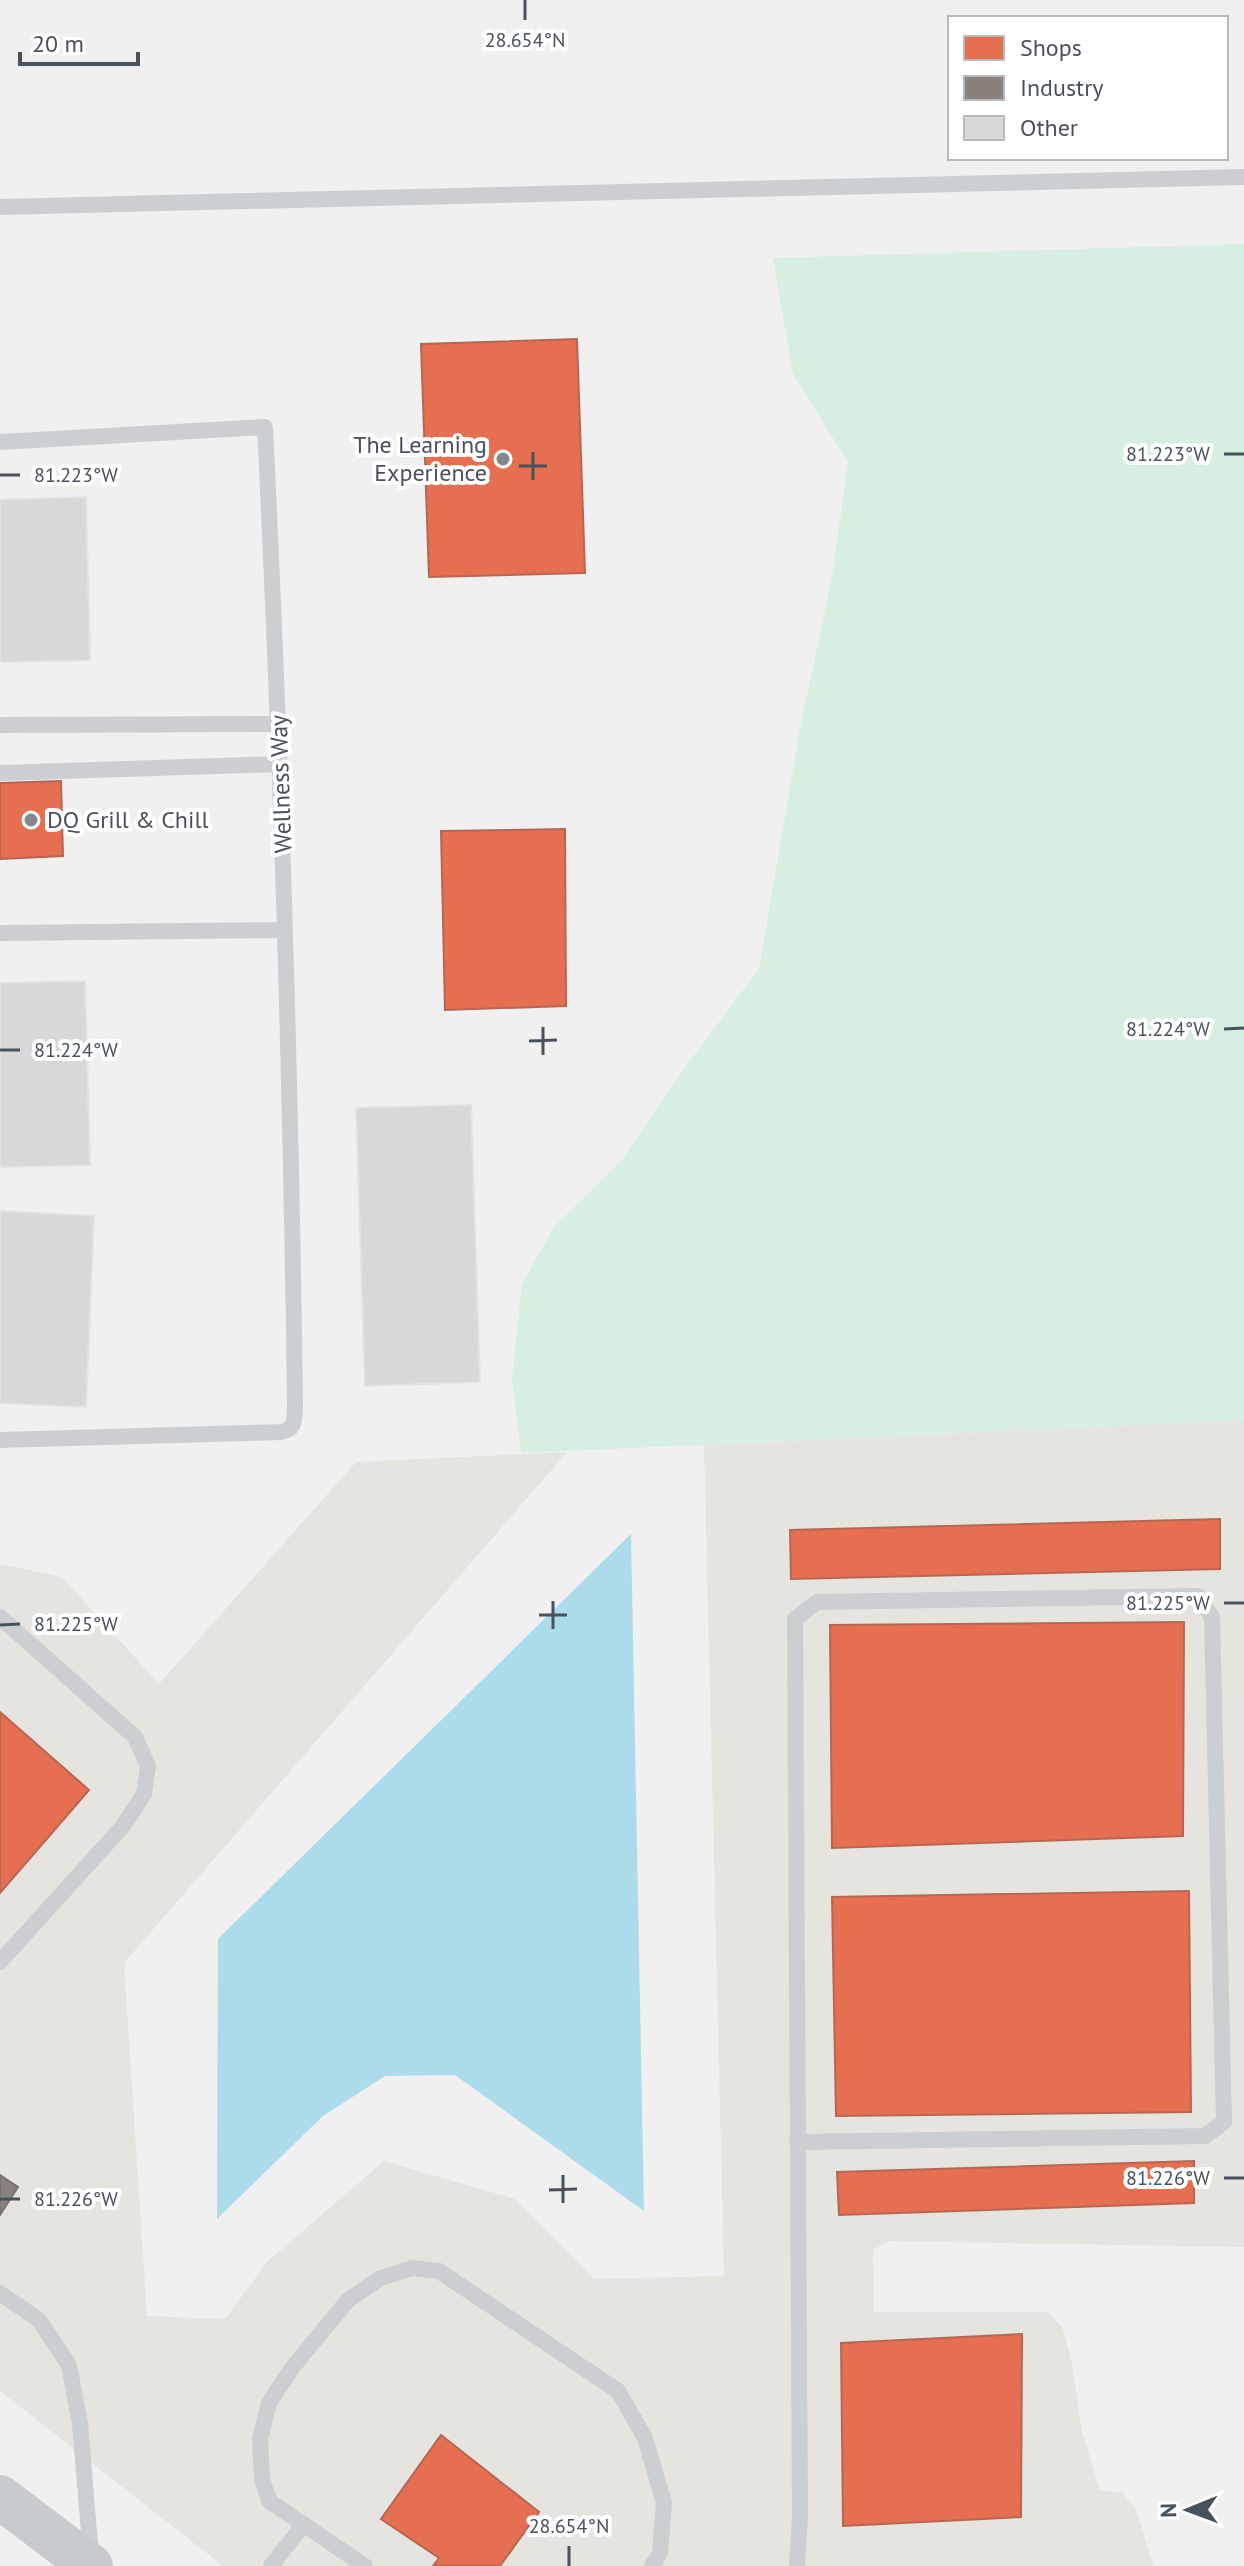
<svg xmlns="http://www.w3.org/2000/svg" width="1244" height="2566" font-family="'PT Sans',sans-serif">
<rect width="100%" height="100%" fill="#f1f0f0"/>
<!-- commercial -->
<path fill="#e5e4de" d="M1244,1420V2247L888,2241L873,2250L874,2312H1049L1063,2329L1072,2364L1082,2431L1100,2491L1122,2492L1136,2509L1153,2566H223L0,2391V1564L62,1577L159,1684L356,1462L567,1452L124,1963L147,2316L225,2319L268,2261L384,2161L515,2199L594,2279L724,2276L704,1445Z"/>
<!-- green -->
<path fill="#d6efe0" d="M1244,244V1420L521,1453L512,1378L522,1284L554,1227L622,1160L681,1073L759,969L800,729L832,577L848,462L793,374L773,258Z"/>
<!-- water -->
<path fill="#acdbeb" d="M631,1534L644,2211L455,2075L385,2076L323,2116L217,2219L218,1939Z"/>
<!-- shops -->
<path fill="#e76f51" stroke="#b76654" stroke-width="2" d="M577,339L585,573L429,577L421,344Z
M61,781L63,856L0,859V783Z
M565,829L566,1006L445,1010L441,831Z
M1220,1519V1569L791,1579L790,1530Z
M1184,1622L1183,1836L832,1848L830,1625Z
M0,1712L89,1790L0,1893Z
M1189,1891L1191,2112L836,2116L832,1897Z
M1194,2161V2203L839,2215L837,2172Z
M1022,2334L1021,2517L843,2526L841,2343Z
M441,2435L539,2512L500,2566H433L439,2558L381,2519Z"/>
<!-- industry -->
<path fill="#8a817c" stroke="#767372" stroke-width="2" d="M0,2175L18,2187L0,2215Z"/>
<!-- building -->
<path fill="#d8d8da" stroke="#e2e2e3" stroke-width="2" d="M86,497L90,660L0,662V500Z
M85,981L90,1165L0,1167V983Z
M471,1105L480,1382L365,1386L356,1108Z
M0,1211L94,1216L86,1407L0,1403Z"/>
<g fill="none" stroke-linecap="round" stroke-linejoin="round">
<!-- service -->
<path stroke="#cccfd1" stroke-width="16" d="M0,207L1244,177
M0,442L265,427C281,754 291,1080 295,1407C294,1421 296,1429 281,1432L0,1440
M0,725L280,724
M0,773L281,764
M0,933L285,930
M0,1617L135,1737L148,1766L144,1794L123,1826L0,1962
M0,2293L39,2320L69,2365L80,2424L91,2556
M271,2566L304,2524
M365,2566L269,2501L262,2479L260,2439L269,2403L292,2368L348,2300L381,2278L412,2268L439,2271L618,2391L645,2438L664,2503L660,2553L652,2566
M797,2566L800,2517L795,1619L817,1602L1198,1596L1212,1617L1224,2122L1205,2136L797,2142"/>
<!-- primary -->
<path stroke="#c8cbce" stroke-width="44" d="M0,2497L91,2566"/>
</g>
<!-- ticks -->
<path fill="none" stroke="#48525c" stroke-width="3" d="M525,0V20M533,452V480M1224,454H1244M519,466H547M0,475H20M543,1027V1055M1224,1029L1244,1028M529,1041L557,1040M0,1050H20M553,1601V1629M1224,1603H1244M539,1615H567M0,1625L20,1624M563,2175V2203M1224,2178H1244M549,2190L577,2189M0,2199H20M569,2546V2566"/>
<!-- markers -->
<g fill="#838990" stroke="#fff" stroke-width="3">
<circle cx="503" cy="459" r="8"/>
<circle cx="31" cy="820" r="8"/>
</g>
<g text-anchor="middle" stroke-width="8" stroke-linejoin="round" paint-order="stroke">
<!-- poi labels -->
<g font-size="24" fill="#48525c" stroke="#fff" text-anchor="end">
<text x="487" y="453">The Learning<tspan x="487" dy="28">Experience</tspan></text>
<text x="47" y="828" text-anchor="start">DQ Grill &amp; Chill</text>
</g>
<!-- street labels -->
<g font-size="24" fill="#48525c" stroke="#fff">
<text transform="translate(281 784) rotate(-92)" y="8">Wellness Way</text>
</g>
</g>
<g font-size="20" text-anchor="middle" fill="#48525c" stroke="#fff" stroke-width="8" stroke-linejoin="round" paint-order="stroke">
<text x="525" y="47">28.654°N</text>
<text x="1168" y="461">81.223°W</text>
<text x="76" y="482">81.223°W</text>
<text x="1168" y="1036">81.224°W</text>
<text x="76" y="1057">81.224°W</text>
<text x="1168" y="1610">81.225°W</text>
<text x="76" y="1631">81.225°W</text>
<text x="1168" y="2185">81.226°W</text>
<text x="76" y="2206">81.226°W</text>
<text x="569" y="2533">28.654°N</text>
</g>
<!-- legend -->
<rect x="948" y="16" width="280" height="144" fill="#ffffff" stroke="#b6babe" stroke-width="2"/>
<rect x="964" y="36" width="40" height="24" fill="#e76f51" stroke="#b6babe" stroke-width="2"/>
<text x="1020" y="56" font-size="24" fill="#48525c">Shops</text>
<rect x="964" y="76" width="40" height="24" fill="#8a817c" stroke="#b6babe" stroke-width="2"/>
<text x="1020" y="96" font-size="24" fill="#48525c">Industry</text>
<rect x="964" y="116" width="40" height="24" fill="#d8d8da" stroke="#b6babe" stroke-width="2"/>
<text x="1020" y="136" font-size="24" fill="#48525c">Other</text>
<!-- north arrow -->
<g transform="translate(1188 2510) rotate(269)" stroke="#ffffff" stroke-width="6" paint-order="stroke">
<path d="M0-6L14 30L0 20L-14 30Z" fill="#48525c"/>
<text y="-12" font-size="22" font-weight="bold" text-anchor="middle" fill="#48525c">N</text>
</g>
<!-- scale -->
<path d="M20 52v12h118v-12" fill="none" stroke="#48525c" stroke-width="4"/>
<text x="32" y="52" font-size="24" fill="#48525c" stroke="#ffffff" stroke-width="6" paint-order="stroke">20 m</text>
</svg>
